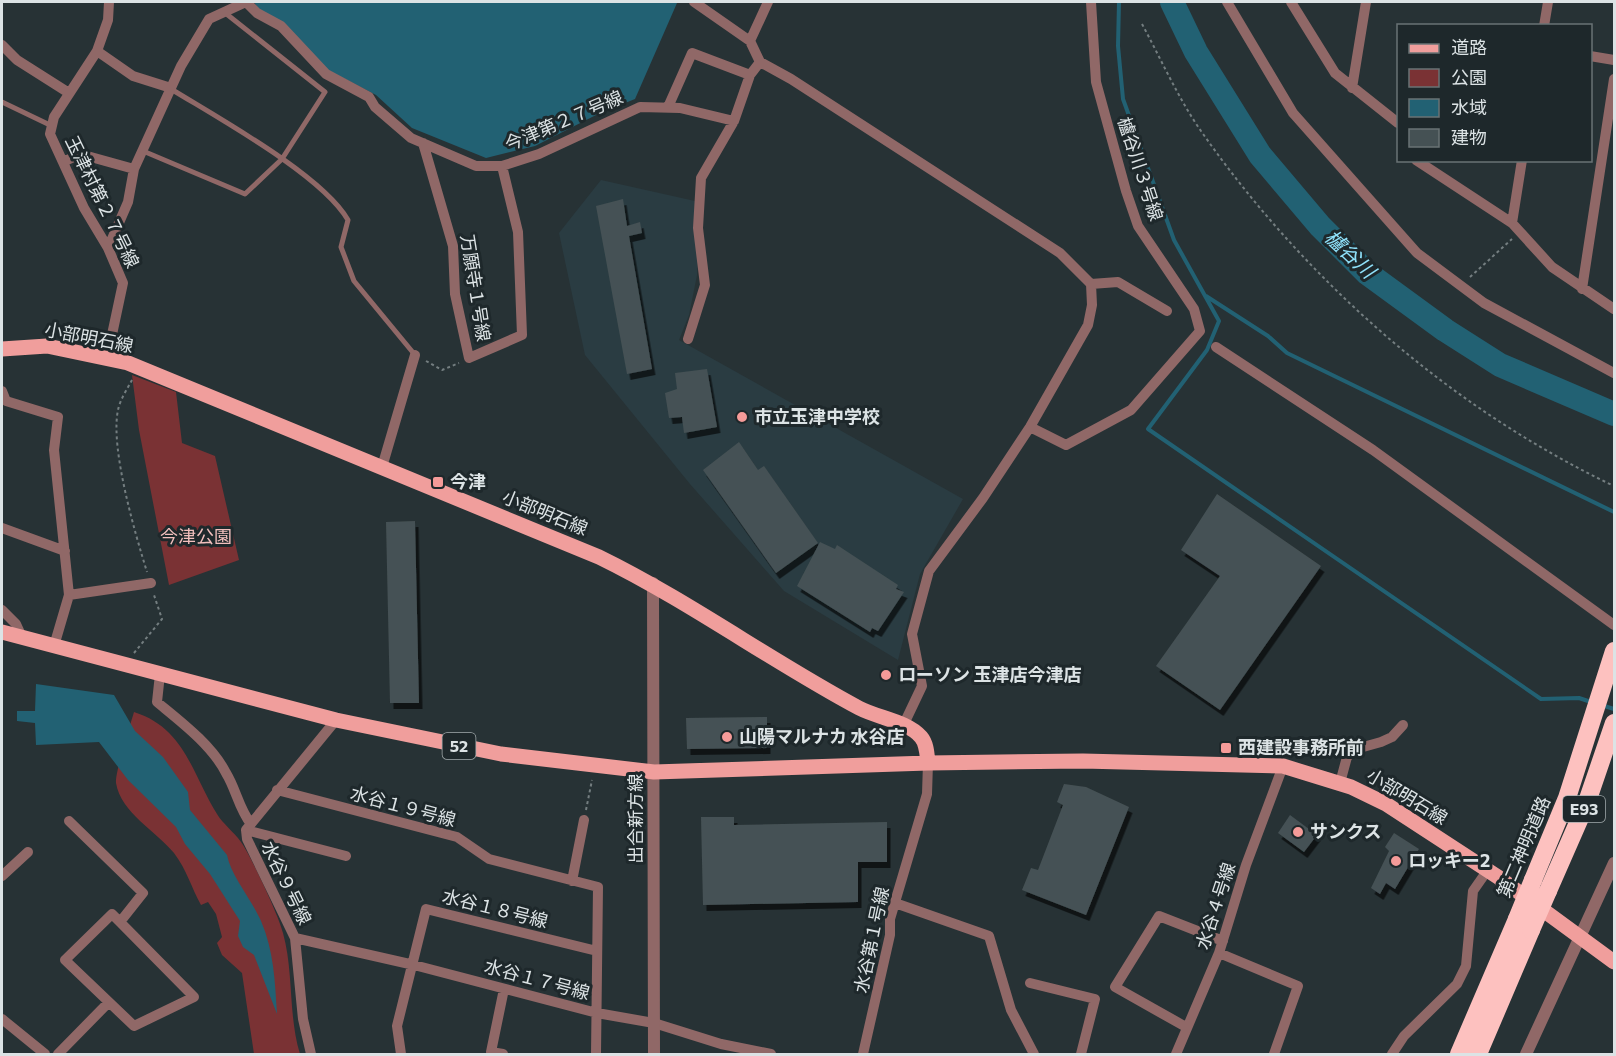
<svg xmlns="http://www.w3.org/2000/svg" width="1616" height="1056" font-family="Commissioner,'Noto Sans JP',sans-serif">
<defs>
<filter id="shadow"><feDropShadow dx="3.5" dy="6" stdDeviation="0" flood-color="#0009"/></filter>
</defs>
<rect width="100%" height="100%" fill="#273235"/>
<!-- built -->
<path fill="#2a3c42" d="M601,180L695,201L699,240L697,275L689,315L679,340L963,499L920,574L898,660L784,591L690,484L585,355L559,233Z"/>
<!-- green -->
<path fill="#7a3234" d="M132,375L176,392L182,443L215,456L239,560L169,585L139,430Z
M134,712C185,728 192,774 217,814C223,824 234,832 241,842C251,856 279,916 283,933C294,973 288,1015 300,1054H254L242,973L222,955L217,943L222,937L216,914L208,902L201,905C191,887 187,870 174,853C156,831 121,813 116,783C115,772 130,726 134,712Z"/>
<!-- water -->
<path fill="#226173" d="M254,2H674L677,3L635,99L600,113L535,146L486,158L412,128L376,95L324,68L259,10Z
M36,684L114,695L135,731L163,757L188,792L190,810L227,855C231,876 252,900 261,921C274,951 275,982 277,1014L254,955L243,947L238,936L240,921L210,874L185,844L176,827L128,780L99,742L36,745L35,723L17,721V711H35Z"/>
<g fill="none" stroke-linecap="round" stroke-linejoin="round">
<!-- stream -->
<path stroke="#226173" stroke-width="4" d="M1119,2L1118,46L1123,99L1174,240L1219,321L1207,350L1148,429L1541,699L1579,698L1591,702
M1206,296L1268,336L1287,353L1614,512
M1601,705L1614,709"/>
<!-- river -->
<path stroke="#226173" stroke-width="24" d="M1172,2L1196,52L1260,155L1320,226L1367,273L1445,330L1500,365L1614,414"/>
</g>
<!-- building -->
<path fill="#455154" filter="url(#shadow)" d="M623,199L627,226L640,222L642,233L629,236L652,369L627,374L596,206Z
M707,369L717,427L684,433L682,417L669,418L665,393L677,389L675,373Z
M739,442L758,470L764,466L818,543L776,573L703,470Z
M1217,494L1321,566L1220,710L1156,666L1220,576L1181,550Z
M415,521L419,703H390L386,522Z
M820,542L835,549L837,545L898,585L896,589L904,592L878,631L872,628L870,632L797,586Z
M767,717V748L687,749L686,718Z
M1064,784L1086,787L1129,807L1086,915L1022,890L1031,868L1038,870L1063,805L1057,802Z
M1290,815L1317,835L1304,852L1278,833Z
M701,817H734V825L887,822V862H858V902L703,905Z
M1394,833L1419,849L1395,889L1386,883L1380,894L1371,888L1389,851L1385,847Z"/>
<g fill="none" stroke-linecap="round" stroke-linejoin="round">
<!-- path -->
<path stroke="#747e80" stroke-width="2" stroke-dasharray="3 3" stroke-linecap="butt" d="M1142,24C1161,59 1178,98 1201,131C1305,280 1450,408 1614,486
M1470,277L1512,239
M426,361L442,370L459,363
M132,380C127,389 120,400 118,410C110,448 135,533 147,572
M134,653L162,619L154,595
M586,810L592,780"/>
<!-- service -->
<path stroke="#906867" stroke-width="5" d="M171,89C218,118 322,175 348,220L341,247L354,281L415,355
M2,102L52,126
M143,151L245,194L282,159L325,92L224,12"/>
<!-- minor -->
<path stroke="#906867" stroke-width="10" d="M246,2L257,13L281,26L326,74L369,97L375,107L411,138L476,166H502L539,154L640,107L680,108L734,121
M694,2L750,41
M1227,2L1293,113L1417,253L1484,303L1614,373
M1291,2L1335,73L1398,123
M1544,26L1548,2
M2,45L17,60L69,93
M97,51L133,76L171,88
M1590,56L1614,60
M760,62L791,79L1060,253L1091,284L1092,305L1088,325L1030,427L983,498L929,571L912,634L922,686L903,726
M760,62L750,41L768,2
M1352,88L1366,2
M668,107L692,53L750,75
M423,143L453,246L455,294L469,358L522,335L518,232L502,166
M1416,160L1512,223L1552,267L1614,309
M63,162L80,154L134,169
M1512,223L1522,160
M108,248L128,202L134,169L181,66L209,19L246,2
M1091,284L1118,282L1167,311
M1582,289L1614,79
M688,339L705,285L698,228L701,178L734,121L750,75L760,62
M1216,347L1373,450L1614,625
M107,358L123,283L108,248L84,208L50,134L54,117L97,51L108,20L109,2
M2,391L6,401L58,417L54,450L69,595L54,646
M1030,427L1066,445L1131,410L1200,331L1194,309L1138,226L1126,191L1096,82L1091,2
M382,467L415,355
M2,528L65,551
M69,595L151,583
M2,610L16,624L22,637
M160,674L157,702C180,721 212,745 226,773C236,789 239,809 251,824
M1340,783L1347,757L1356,749L1381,742L1392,737L1403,725
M277,790L457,837L489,859L598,887L596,1054
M69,821L143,893L120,922
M246,830L346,856
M2,876L28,852
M572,881L584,820
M895,903L989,936L1011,1010L1034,1054
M112,914L120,922L194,997L134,1026L65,960Z
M295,938L414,965L597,1013L654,1023L721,1044L771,1054
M1219,953L1298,986L1274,1054
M1030,983L1095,999L1081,1054
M2,1019L45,1054
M1186,1027L1115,987L1159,916L1223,941
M58,1054L108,1003
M311,1054L303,1019L295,938L247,839L246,830L336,720
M401,1054L397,1026L426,909L597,951
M503,1054L491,1052L504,989
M863,1054L890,935V919L927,794L928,763
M1176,1054L1219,953L1246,865L1283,766
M1392,1054L1404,1036L1457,984L1466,966L1473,891L1487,871"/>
<!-- tertiary -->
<path stroke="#906867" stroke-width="12" d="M653,583L654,1054
M1526,1054L1614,863"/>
<!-- primary -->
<path stroke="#f09e9c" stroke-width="15" d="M2,349L47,346L128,363L599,557C689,601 771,661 859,708C878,718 907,721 921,737C927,744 927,755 928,763
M2,632L336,720L501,754L654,772L928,763L1083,761L1283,766L1351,787L1386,804L1498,877L1614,962"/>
<!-- motorway -->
<path stroke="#fdc1bf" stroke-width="18" d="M1533,880L1567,798L1614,651
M1548,891L1587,802L1614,723
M1459,1054L1517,919
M1478,1054L1531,930"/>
<!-- motorway-bridge -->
<path stroke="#fdc1bf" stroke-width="18" d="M1517,919L1533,880
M1531,930L1548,891"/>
</g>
<!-- markers -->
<g fill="#f59b99" stroke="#1e282b" stroke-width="2">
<circle cx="742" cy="417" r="6"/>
<rect x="432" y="476" width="12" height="12" rx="3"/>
<circle cx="886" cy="675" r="6"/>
<circle cx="727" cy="737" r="6"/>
<rect x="1220" y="742" width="12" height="12" rx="3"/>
<circle cx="1298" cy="832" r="6"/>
<circle cx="1396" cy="861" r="6"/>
</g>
<g text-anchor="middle" stroke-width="6" stroke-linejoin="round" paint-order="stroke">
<!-- shield labels -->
<g fill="#1e282b" stroke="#a3abad" stroke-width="1.5">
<rect x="442.5" y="733" width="33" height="26" rx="4.5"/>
<rect x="1563" y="796" width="42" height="26" rx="4.5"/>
</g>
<g font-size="16" font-weight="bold" fill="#dce3e5">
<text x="459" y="752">52</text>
<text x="1584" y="815">E93</text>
</g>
<!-- street labels -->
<g font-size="18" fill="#dce3e5" stroke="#1e282b">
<text transform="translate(564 121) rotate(-23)" y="6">今津第２７号線</text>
<text transform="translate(1140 169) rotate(72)" y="6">櫨谷川３号線</text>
<text transform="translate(102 202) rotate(64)" y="6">玉津村第２７号線</text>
<text transform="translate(475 288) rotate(81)" y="6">万願寺１号線</text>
<text transform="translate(89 338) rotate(11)" y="6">小部明石線</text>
<text transform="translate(545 513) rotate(22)" y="6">小部明石線</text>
<text transform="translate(1407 797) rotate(31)" y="6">小部明石線</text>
<text transform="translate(403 807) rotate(15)" y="6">水谷１９号線</text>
<text transform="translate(636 819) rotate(-90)" y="6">出合新方線</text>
<text transform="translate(1524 847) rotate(-67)" y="6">第二神明道路</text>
<text transform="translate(286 883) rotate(64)" y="6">水谷９号線</text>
<text transform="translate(1216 906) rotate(-72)" y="6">水谷４号線</text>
<text transform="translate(495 909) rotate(14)" y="6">水谷１８号線</text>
<text transform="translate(872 940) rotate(-78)" y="6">水谷第１号線</text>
<text transform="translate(537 980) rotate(15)" y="6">水谷１７号線</text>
</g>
<!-- poi labels -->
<g font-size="18" font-weight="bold" fill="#dce3e5" stroke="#1e282b" text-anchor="start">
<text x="754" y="423">市立玉津中学校</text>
<text x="450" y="488">今津</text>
<text x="898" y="681">ローソン 玉津店今津店</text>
<text x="739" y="743">山陽マルナカ 水谷店</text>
<text x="1238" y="754">西建設事務所前</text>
<text x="1310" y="838">サンクス</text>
<text x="1408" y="867">ロッキー2</text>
</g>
<!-- park labels -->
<g font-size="18" fill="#f2bfbd" stroke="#1e282b">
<text x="196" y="543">今津公園</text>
</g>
<!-- water labels -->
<g font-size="20" font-style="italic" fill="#8fe1fa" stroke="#1e282b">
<text transform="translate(1350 254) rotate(43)" y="7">櫨谷川</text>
</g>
</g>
<!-- border -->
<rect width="1616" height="1056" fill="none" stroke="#dce3e5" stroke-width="6"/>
<!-- legend -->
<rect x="1397" y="24" width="195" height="138" fill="#1e282b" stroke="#6a7375" stroke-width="1.5"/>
<rect x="1409" y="44" width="30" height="9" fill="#f09e9c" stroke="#6a7375" stroke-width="1.5"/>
<text x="1451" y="54" font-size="18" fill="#dce3e5">道路</text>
<rect x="1409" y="69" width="30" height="18" fill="#7a3234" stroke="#6a7375" stroke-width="1.5"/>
<text x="1451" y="84" font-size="18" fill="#dce3e5">公園</text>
<rect x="1409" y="99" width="30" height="18" fill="#226173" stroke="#6a7375" stroke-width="1.5"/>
<text x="1451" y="114" font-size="18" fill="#dce3e5">水域</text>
<rect x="1409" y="129" width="30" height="18" fill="#455154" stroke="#6a7375" stroke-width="1.5"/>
<text x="1451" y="144" font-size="18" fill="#dce3e5">建物</text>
</svg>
